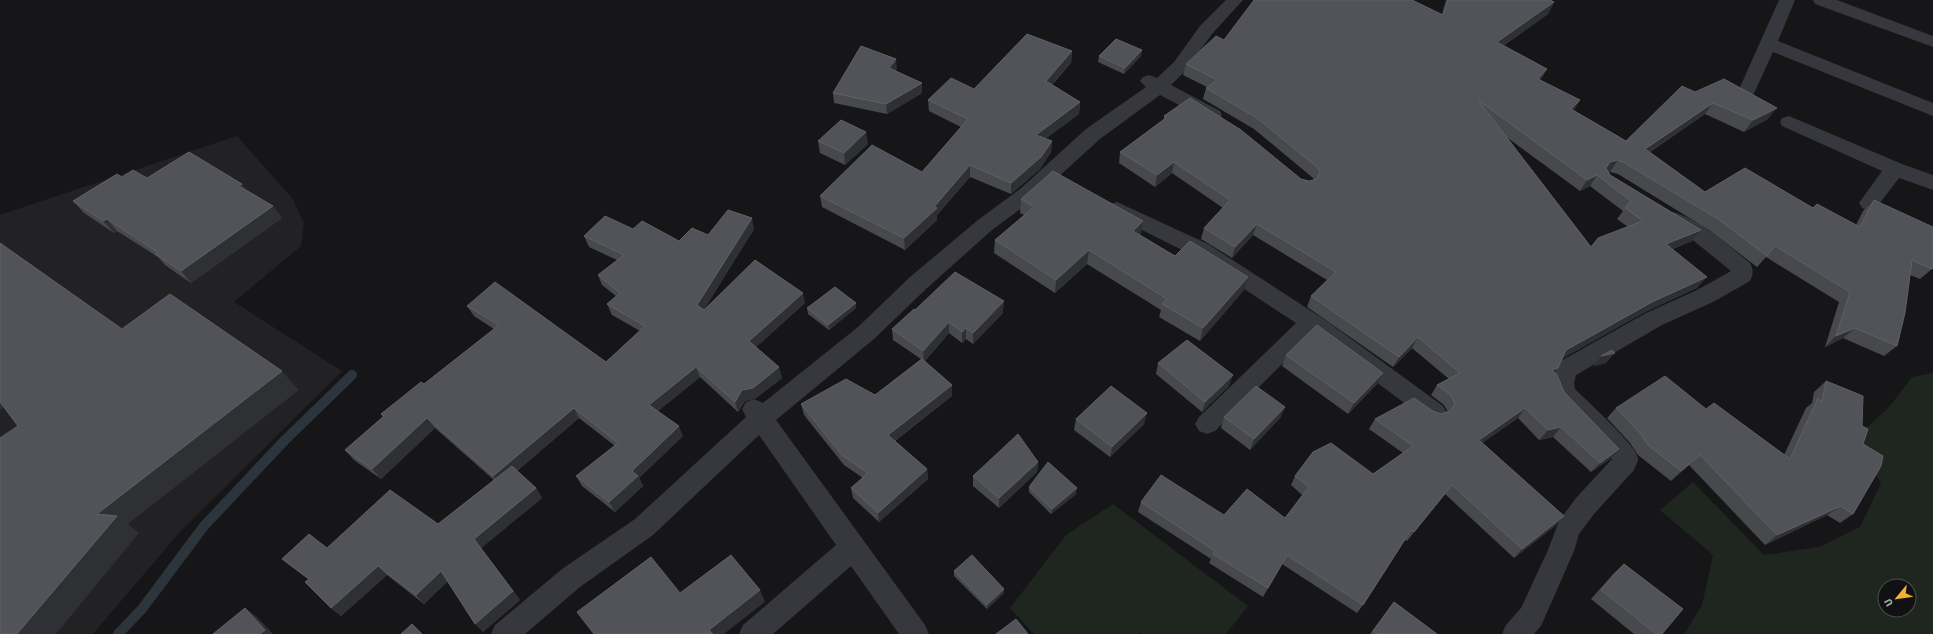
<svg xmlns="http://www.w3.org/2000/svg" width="1933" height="634" font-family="'Source Sans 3',sans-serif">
<rect width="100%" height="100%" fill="#161618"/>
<!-- built -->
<path fill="#222225" d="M237,136L293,199L304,223L301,246L234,302L342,371L179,533L93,634H0V215Z"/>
<!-- green -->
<path fill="#1e261f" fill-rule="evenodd" d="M1933,373V634H1684L1702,605L1713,555L1660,510L1693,482L1764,555L1819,547L1860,527L1881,483L1855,439L1889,407L1912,377ZM1885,586H1909V610H1885Z
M1113,504L1248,606L1226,634H1143L1140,633L1138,634H1034L1010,608L1066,535Z"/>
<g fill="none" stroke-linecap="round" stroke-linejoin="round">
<!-- stream -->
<path stroke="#2c353c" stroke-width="10" d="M118,634L142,609L204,526L285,440L352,375"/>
<!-- minor -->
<path fill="#37383d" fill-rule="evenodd" d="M1226,0H1243L1212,34L1186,70L1171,85L1220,111L1222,115L1220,119L1213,121L1206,119L1160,95L1100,139L1034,199L992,230L926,289L874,339L776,420L925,625L929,634H899L851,566L773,634H739L743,625L836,545L759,435L653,535L580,587L525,634H491L495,625L562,569L635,519L746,417L742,409L746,402L754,399L763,403L858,327L910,277L978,220L1020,189L1086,129L1146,87L1140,81L1143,77L1149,75L1157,78L1174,62L1200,26Z
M1779,0H1795L1778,41L1933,103V116L1773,52L1751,100L1745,102L1739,100L1736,96Z
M1813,0H1837L1933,36V47L1815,4Z
M1789,116L1902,164L1933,175V190L1899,178L1876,208L1869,210L1862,208L1859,203L1882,171L1782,126L1780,122L1782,118Z
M1117,202L1208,244L1328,322L1443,406L1447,413L1443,420L1435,423L1427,420L1312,334L1215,431L1207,434L1199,431L1195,424L1199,417L1296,323L1194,256L1110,214L1107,209L1110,204Z
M1673,212C1702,220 1727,245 1750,263C1754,270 1753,274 1750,281L1713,302L1662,325L1576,375L1574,383L1575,389C1586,400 1637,446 1638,458C1639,461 1635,466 1634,470L1594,514L1579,534L1574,551L1541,626L1534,634H1502L1506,625L1521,608L1548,550L1559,521L1576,498L1612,459L1557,401L1550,383L1559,362L1646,313L1697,290L1731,271L1694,241L1666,224L1663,219L1666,214Z"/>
</g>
<!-- wall -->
<path fill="#47494d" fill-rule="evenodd" d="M1446,0H1550L1554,2L1548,14L1503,46L1574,111L1626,141L1695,92L1768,119L1744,132L1705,114L1650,152L1705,192L1813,208L1856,225L1863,211L1874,200L1933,268L1920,279L1910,275L1897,346L1884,356L1843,338L1825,347L1839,302L1766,257L1757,267L1709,230L1618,174L1610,172H1608L1610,175L1701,230L1692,241L1673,249L1697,288L1645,312L1563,358L1555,373L1564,392L1610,459L1591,472L1553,437L1539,440L1518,418L1482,443L1564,516L1555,526L1514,558L1445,494L1407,541L1405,540L1363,605L1357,613L1282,564L1263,597L1209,563L1211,559L1138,512L1141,502L1224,515L1285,518L1302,495L1291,485L1295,476L1373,474L1403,453L1369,429L1375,419L1433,411L1441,414L1448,412L1444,405L1431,395L1437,385L1449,379L1412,348L1393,367L1307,307L1311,296L1327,280L1253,235L1232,258L1201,239L1204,228L1223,208L1172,173L1155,187L1119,163L1120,152L1164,119V116L1301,179L1309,181L1314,180L1313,178L1254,129L1203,99L1206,88L1207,87L1183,75L1186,64L1224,40L1442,14ZM1505,136L1580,191L1590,186L1623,211L1617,219L1628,227L1591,247Z
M1142,50L1141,56L1124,74L1098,62L1099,56Z
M1072,51L1071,63L1052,85L1080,102L1079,114L1045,139L1052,141L1051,152L1040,169L1011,194L970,177L937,215V220L905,250L822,207L820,196L922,172L961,127L929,111L928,100L974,89Z
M897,69L895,71L922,93L887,114L834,103L833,93Z
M818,141L868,144L845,165L820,153Z
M122,177L147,178L248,191L273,206L282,218L191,283L165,265L158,257L117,231L114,233L84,213L73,201Z
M1021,199L1141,234L1140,235L1175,256L1244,290L1200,341L1159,317L1161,310L1087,264L1055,293L994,253L995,240L1024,215L1020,213Z
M633,229L679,241L708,235L754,229L704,309L805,303L756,347L782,378L756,398L745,401L738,412L700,377L658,411L683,436L639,478L643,486L615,512L582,486L576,476L615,446L579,418L517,471L536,488L542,498L481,548L520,600L483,632L448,581L424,604L387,575L341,616L331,608L308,579L282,559L327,548L438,524L494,480L435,428L381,479L354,460L345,450L383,417L381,414L424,384L494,329L474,316L467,306L606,362L640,331L612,315L607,304L616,296L602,285L598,275L617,260L589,247L584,236Z
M807,308H856L829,330L808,314Z
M915,310L1003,313L973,344L966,339L962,343L949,333L925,361L952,385V396L895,441L927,469L928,479L879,522L853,498L851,488L863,478L844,465L804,415L801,404L875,395L921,359L893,340L892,329Z
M1286,355L1377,384L1348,414L1282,366Z
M1158,363L1229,386L1202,412L1156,374Z
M1826,381L1862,426L1863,444L1853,514L1840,523L1827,515L1765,545L1689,465L1671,481L1638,455L1630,443L1607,418L1616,408L1706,409L1784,455L1806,408L1812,403L1814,392Z
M1285,407L1280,418L1250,450L1221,428L1224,417Z
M1076,419L1144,424L1110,457L1074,430Z
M1038,462L1037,472L999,508L973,486V476Z
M1029,487L1076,494L1051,514L1029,492Z
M1624,564L1662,634H1634L1591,599L1614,573Z
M954,571L1004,589V593L987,609L954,576Z
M1394,602L1437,634H1370Z"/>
<!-- shaded-wall -->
<path fill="#2f3033" d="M1554,2L1548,14L1491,54L1497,42Z
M1142,50L1141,56L1124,74L1125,68Z
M1072,51L1071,63L1045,92L1046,81Z
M896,59L897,69L890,78L889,68Z
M1547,69L1541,80L1532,91L1538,79Z
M922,83V93L887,114L886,104Z
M1580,100L1574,111L1571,109Z
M1080,102L1079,114L1035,146L1036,135Z
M1713,103L1705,114L1637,160L1645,149Z
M1777,108L1768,119L1744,132L1753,120Z
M866,132L868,144L845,165L844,153Z
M1052,141L1051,152L1040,169L1011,194V183Z
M1618,160L1610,172L1603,174L1599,179L1610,162Z
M1174,162L1172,173L1155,187L1157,175Z
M970,165V177L937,215V220L905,250L904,238L934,207Z
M1597,175L1590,186L1580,191L1587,180Z
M242,184L251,196L239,186Z
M273,206L282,218L191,283L181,271Z
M752,218L754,229L701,315L697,305Z
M107,219L117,231L114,233L103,221Z
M1143,221L1141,234L1131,244L1133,231Z
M1257,224L1253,235L1232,258L1235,247Z
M1701,230L1692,241L1658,255L1666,244Z
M1089,250L1087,264L1055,293L1056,280Z
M1248,277L1244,290L1200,341L1203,328Z
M1707,277L1697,288L1645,312L1558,361L1566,350L1654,301Z
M803,293L805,303L752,351L749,341Z
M1004,301L1003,313L973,344V333Z
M856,303V308L829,330L828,325Z
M949,322V333L924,362L923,351Z
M966,328V339L962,343V332Z
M1855,328L1843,338L1825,347L1836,336Z
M1418,337L1412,348L1393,367L1399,357Z
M1615,353L1606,363L1593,367L1601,356Z
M696,367L700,377L653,415L649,405Z
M779,367L782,378L756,398L745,401L738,412L735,402L742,390Z
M1558,368L1550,379L1552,370Z
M282,371L299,390L128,524L139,533L56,634H17L97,514Z
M1383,373L1377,384L1348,414L1354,403Z
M1233,375L1229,386L1202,412L1205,402Z
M952,385V396L889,445L888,435Z
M0,394L11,402L0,410Z
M1285,407L1280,418L1250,450L1254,439Z
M574,408L579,418L500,485L493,476Z
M1525,408L1518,418L1472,450L1479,440Z
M1147,413L1144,424L1110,457L1112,447Z
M427,418L435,428L381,479L372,469Z
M679,426L683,436L639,478L643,486L615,512L609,502L632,471Z
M1561,427L1553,437L1539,440L1548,430Z
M1619,449L1610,459L1591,472L1600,463Z
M1700,455L1689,465L1671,481L1681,471Z
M1038,462L1037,472L999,508V498Z
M927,469L928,479L879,522L878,513Z
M1452,485L1445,494L1407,541L1414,532Z
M536,488L542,498L481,548L520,600L483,632L475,624L474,539Z
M1077,488L1076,494L1051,514L1052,509Z
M1841,506L1827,515L1765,545L1777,535Z
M1564,516L1555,526L1514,558L1522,549Z
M378,566L387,575L341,616L331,608Z
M441,571L449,580L424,604L416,595Z
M1004,589V593L987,609V605Z
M760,590L765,602L724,634H712L709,630Z
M245,608L257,617L273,634H260Z"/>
<!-- building -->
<path fill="#525359" stroke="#5f6168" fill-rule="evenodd" d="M1254,0H1412L1443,15L1448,0H1550L1554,2L1497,42L1547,69L1538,79L1580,100L1571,109L1626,141L1682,86L1695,92L1724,79L1777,108L1753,120L1713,103L1645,149L1705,192L1745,168L1813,208L1817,204L1860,227L1874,200L1933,227V268L1932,269L1912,260L1905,313L1897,346L1855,328L1836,336L1850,292L1775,246L1767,256L1718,219L1625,163L1618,160L1610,162L1606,168L1610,175L1701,230L1666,244L1707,277L1654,301L1566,350L1558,368L1552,370L1557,375L1564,392L1619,449L1600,463L1561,427L1548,430L1525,408L1479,440L1564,516L1522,549L1452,485L1414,532L1411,530L1363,605L1287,555L1268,588L1213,554L1215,551L1141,502L1161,475L1224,515L1247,489L1285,518L1309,487L1295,476L1313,452L1331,443L1373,474L1413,446L1375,419L1414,398L1433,411L1441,414L1450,411L1455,404L1451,395L1437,385L1460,373L1418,337L1399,357L1311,296L1336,272L1257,224L1235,247L1204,228L1230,200L1174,162L1157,175L1120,152L1166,118L1164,116L1190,98L1241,130L1301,179L1309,181L1317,179L1320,172L1317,167L1257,118L1206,88L1217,80L1186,64L1216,36L1224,40ZM1478,100L1587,180L1597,175L1631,201L1625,208L1643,221L1598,238L1591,247Z
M1027,34L1072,51L1046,81L1080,102L1036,135L1052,141L1041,157L1011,183L970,165L934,207L937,208L904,238L820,196L872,145L922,172L968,119L928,100L951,78L974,89Z
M1116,39L1142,50L1125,68L1099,56Z
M861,46L896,59L889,68L922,83L886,104L833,93Z
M841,120L866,132L844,153L818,141Z
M189,152L242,184L239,186L273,206L181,271L155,254L157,252L107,219L103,221L73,201L117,174L122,177L133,170L147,178Z
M1053,171L1143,221L1133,231L1175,256L1190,241L1248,277L1203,328L1162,304L1167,299L1089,250L1056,280L995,240L1034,207L1021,199Z
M728,210L752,218L697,305L704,310L755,260L803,293L749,341L779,367L753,388L742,390L735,402L696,367L649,405L679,426L632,471L638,476L609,502L576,476L618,443L574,408L493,476L427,418L372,469L345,450L384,416L381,414L421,382L424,384L499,325L467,306L495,282L606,362L645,326L607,304L620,293L598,275L624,255L584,236L605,216L633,229L642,221L679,241L692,228L708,235Z
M0,243L122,329L170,294L282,371L97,514L117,516L17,634H0V438L18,426L0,402Z
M955,272L1004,301L973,333L966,328L962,332L949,322L923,351L892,329L914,309L915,310Z
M835,287L856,303L828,325L807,308Z
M1317,325L1383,373L1354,403L1286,355Z
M1187,340L1233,375L1205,402L1158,363Z
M1612,350L1615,353L1601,356Z
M922,359L952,385L888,435L927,469L878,513L851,488L868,473L842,455L801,404L846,379L875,395Z
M1665,376L1706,409L1714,403L1790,459L1818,398L1822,402L1826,381L1863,396L1862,426L1868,429L1863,444L1883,456L1881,466L1853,514L1841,506L1777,535L1700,455L1681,471L1648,445L1640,433L1616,408Z
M1111,386L1147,413L1112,447L1076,419Z
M1256,386L1285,407L1254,439L1224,417Z
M1018,434L1038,462L999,498L973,476Z
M1048,462L1077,488L1052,509L1029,487Z
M512,466L536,488L474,539L513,591L475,624L441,571L416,595L378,566L331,608L305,582L309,579L282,559L309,534L327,548L390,490L438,524Z
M731,555L760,590L709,630L713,634H594L577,612L651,557L680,593Z
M972,555L1004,589L987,605L954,571Z
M1624,564L1683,609L1662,634H1656L1601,590Z
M1394,602L1437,634H1377L1373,631Z
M245,608L265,630L260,634H213Z
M1016,619L1028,634H996Z
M412,624L422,634H401Z"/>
<!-- north arrow -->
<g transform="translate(1897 598) rotate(241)"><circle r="19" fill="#111113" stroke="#4d4f55"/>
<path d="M0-3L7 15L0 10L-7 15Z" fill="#f2b134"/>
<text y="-6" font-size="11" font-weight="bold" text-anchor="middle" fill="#a8adb8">U</text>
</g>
</svg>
